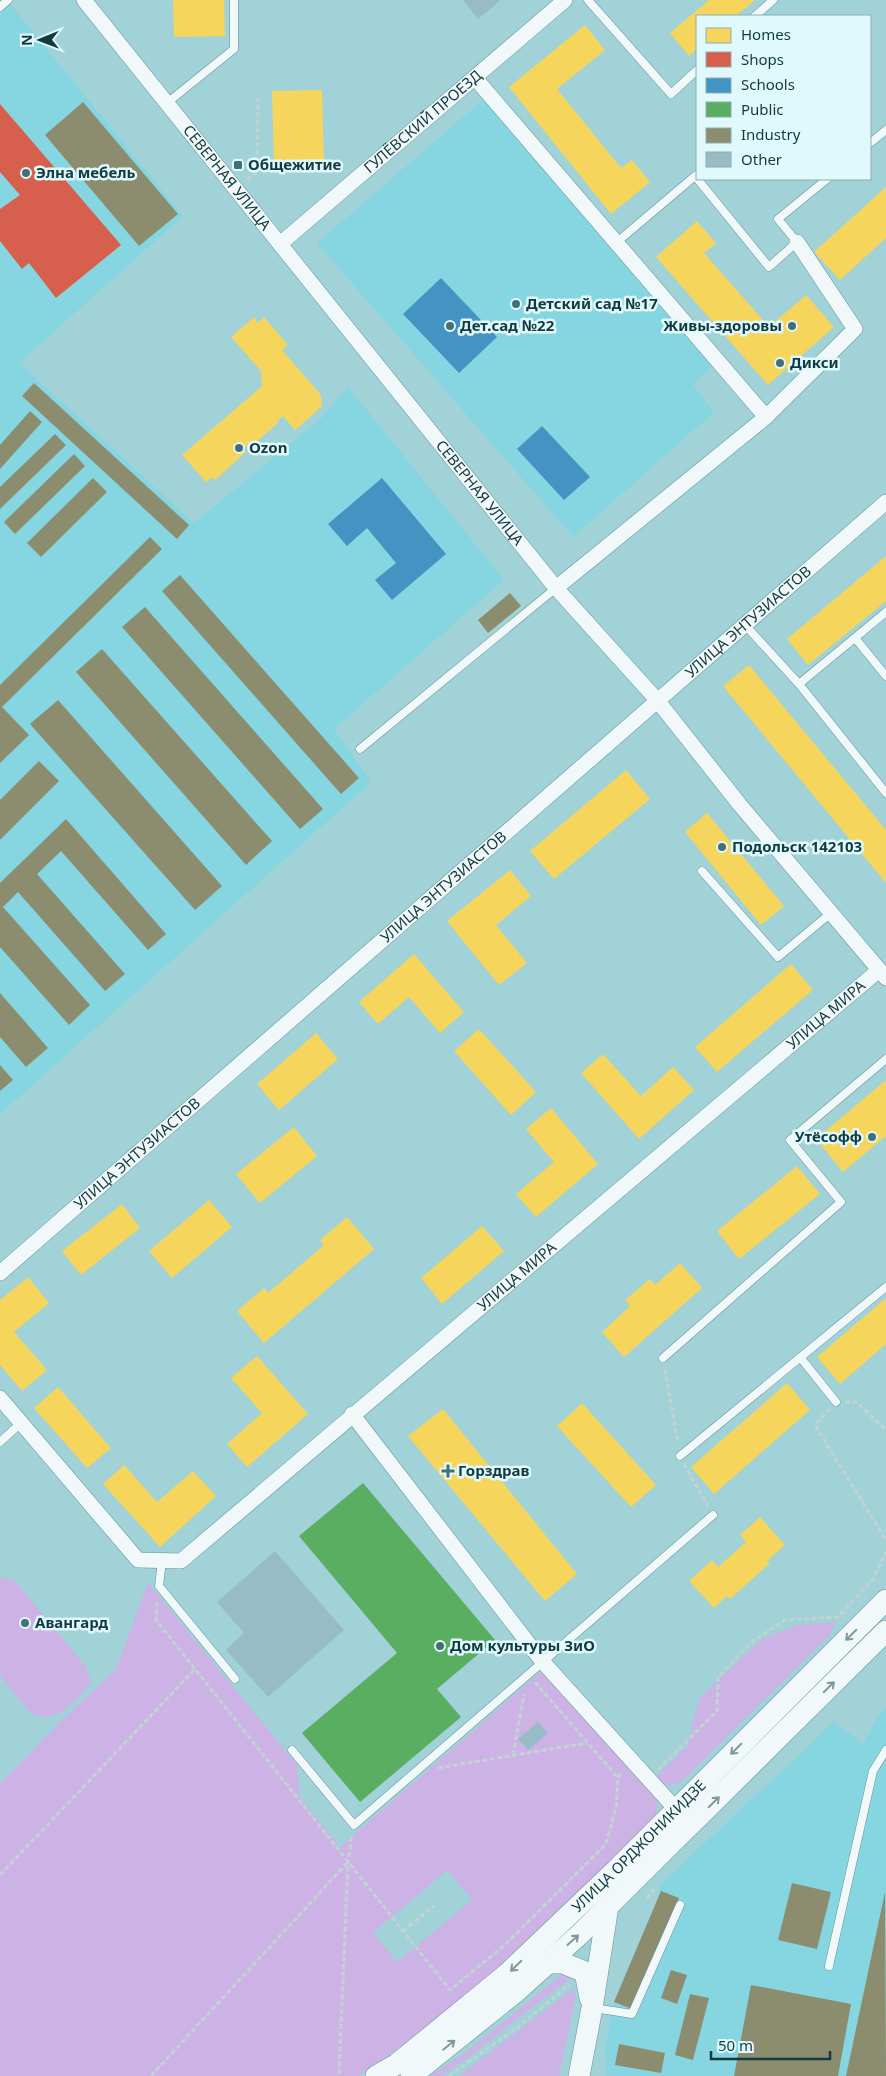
<svg xmlns="http://www.w3.org/2000/svg" width="886" height="2076" font-family="'Noto Sans',sans-serif">
<rect width="100%" height="100%" fill="#a0d2d8"/>
<!-- built -->
<path fill="#86d6e1" d="M0,0H7L183,216L19,363L194,523L324,416L337,398L349,388L504,580L334,729L371,782L0,1114Z
M484,99L713,365L693,385L714,412L573,537L317,243Z
M886,1709V2076H607L605,2049L614,2002L661,1891L659,1886L834,1722L863,1744L877,1718Z"/>
<!-- green -->
<path fill="#cdb2e6" fill-rule="evenodd" d="M0,1578L14,1580L86,1667L91,1682C80,1698 55,1726 34,1714C24,1708 8,1685 0,1675Z
M148,1583L297,1765L299,1796L340,1847L544,1669L653,1791L658,1804L655,1820L534,1940L426,2029L358,2076H0V1784L61,1721L116,1669ZM447,1870L472,1900L397,1962L373,1933Z
M836,1622L829,1636L681,1782C670,1786 664,1785 654,1779L688,1745L699,1699L752,1648L765,1638L797,1625Z
M571,1973L573,1976L474,2053L441,2076H430L471,2048L561,1975Z
M571,1990L576,1995L559,2076H459Z"/>
<!-- homes -->
<path fill="#f6d55c" d="M173,0H224L225,36L174,37Z
M709,0H755L736,16H697V49L689,56L670,33Z
M585,25L605,50L557,89L621,168L632,160L650,182L611,214L509,87Z
M322,90L324,166L274,168L272,91Z
M886,187V238L840,280L814,252Z
M697,221L716,243L704,253L769,327L806,295L834,327L768,385L656,257Z
M254,317L258,323L264,317L288,345L282,350L321,395L322,406L295,430L283,416L277,421L278,423L253,445L251,442L243,449L246,452L215,480L212,477L206,482L182,455L262,386L261,371L231,337Z
M886,556V601L808,665L787,639Z
M749,665L886,830V883L723,686Z
M626,770L650,799L554,879L530,851Z
M707,813L784,906L761,925L685,832Z
M510,870L531,896L496,925L527,963L499,985L447,921Z
M414,954L464,1012L440,1033L409,997L378,1024L359,1002Z
M791,964L813,990L717,1072L695,1047Z
M479,1029L536,1092L511,1115L454,1051Z
M316,1033L338,1059L279,1110L257,1084Z
M603,1054L641,1096L673,1067L694,1090L639,1139L581,1073Z
M886,1080V1136L843,1172L816,1139Z
M551,1108L598,1164L536,1217L516,1194L554,1162L526,1129Z
M294,1127L317,1156L260,1203L236,1174Z
M797,1166L820,1194L739,1259L717,1231Z
M209,1200L232,1227L172,1278L149,1251Z
M122,1204L140,1228L81,1275L62,1251Z
M347,1217L374,1249L264,1343L237,1311L264,1288L268,1293L324,1245L320,1240Z
M482,1226L504,1251L442,1304L421,1278Z
M680,1263L702,1288L624,1357L602,1332L630,1306L625,1300L650,1279L655,1285Z
M28,1277L49,1303L14,1332L47,1370L22,1391L0,1365V1300Z
M886,1298V1344L840,1384L817,1357Z
M257,1356L308,1414L247,1467L227,1444L262,1413L231,1378Z
M787,1383L810,1410L714,1494L691,1467Z
M58,1387L111,1448L87,1468L34,1408Z
M582,1403L656,1485L631,1507L557,1426Z
M443,1409L577,1574L545,1601L408,1436Z
M124,1465L157,1502L193,1471L216,1496L160,1547L103,1484Z
M760,1517L785,1545L767,1561L770,1563L730,1599L727,1596L714,1608L689,1581L712,1560L718,1567L746,1542L740,1535Z"/>
<!-- shops -->
<path fill="#d6604d" d="M0,104L121,245L56,298L29,263L22,269L0,241V209L20,195L0,172Z"/>
<!-- schools -->
<path fill="#4393c3" d="M441,278L497,337L459,373L403,314Z
M542,426L590,477L564,500L517,449Z
M382,478L446,554L392,600L375,580L396,563L367,528L347,546L328,524Z"/>
<!-- public -->
<path fill="#5aae61" d="M363,1483L495,1640L437,1689L461,1717L360,1802L302,1733L397,1653L299,1536Z"/>
<!-- industry -->
<path fill="#8c8c6e" d="M83,102L178,214L139,246L45,135Z
M34,383L189,525L177,539L22,396Z
M30,411L42,422L0,469V445Z
M55,434L66,445L0,509V487Z
M74,454L85,466L15,534L4,522Z
M93,478L107,492L41,557L27,543Z
M150,537L162,549L2,707L29,735L0,763V685Z
M180,575L359,778L341,794L162,591Z
M510,593L521,606L488,633L478,620Z
M145,607L323,809L300,829L122,627Z
M102,649L272,841L246,865L76,672Z
M58,700L222,886L195,910L30,724Z
M39,761L59,781L0,840V800Z
M66,819L166,934L148,950L61,851L37,874L125,974L105,991L18,892L3,907L90,1005L69,1025L0,947V883Z
M0,993L48,1048L26,1067L0,1037Z
M0,1065L13,1080L0,1091Z
M792,1883L831,1892L817,1949L778,1940Z
M661,1891L679,1898L632,2009L614,2002Z
M885,1892L886,2076H846Z
M671,1970L687,1975L677,2004L661,1998Z
M751,1985L851,2004L838,2076H734Z
M690,1994L709,1998L693,2060L675,2055Z
M619,2044L665,2053L661,2073L615,2065Z"/>
<!-- building -->
<path fill="#97bcc5" d="M463,0H499L500,1L478,19Z
M275,1551L344,1630L268,1697L226,1650L244,1633L217,1602Z
M538,1722L548,1734L528,1750L518,1739Z"/>
<g fill="none" stroke-linecap="round" stroke-linejoin="round">
<defs>
<path id="lane" d="M588,0L671,94L697,70
M0,7L8,0
M755,16L773,0
M167,103L234,49V0
M870,143L886,130
M617,242L695,176L769,267L797,242L778,219L827,179
M746,626L799,684L886,793
M855,638L886,676
M799,684L886,612
M360,749L556,588
M702,871L778,957L831,913
M800,1357L836,1402
M663,1358L841,1202L790,1140L886,1059
M0,1442L20,1424
M680,1456L886,1287
M162,1561L159,1586L235,1679
M292,1750L354,1825L713,1515
M829,1966L873,1771L886,1750
M594,2008L632,2014L680,1905"/>
<g id="street">
<path id="s1" d="M84,0L556,588L657,700L740,805L886,978"/>
<path d="M475,78L766,417"/>
<path id="s2" d="M280,244L565,0"/>
<path d="M556,588L766,417L855,329L797,242"/>
<path id="s3" d="M0,1273L886,502"/>
<path id="s4" d="M0,1398L138,1560L181,1561L879,970"/>
<path d="M352,1414L542,1661L683,1817"/>
</g>
<g id="secondary">
<path d="M548,1963H563L585,1972L590,1998"/>
<path id="s5" d="M376,2076L397,2064L507,1974L617,1869L886,1600"/>
<path d="M411,2076L518,1990L579,1935L886,1631"/>
<path d="M579,2076L592,2008L608,1906"/>
</g>
</defs>
<!-- lane casing -->
<use href="#lane" stroke="#659195" stroke-width="9"/>
<!-- street casing -->
<use href="#street" stroke="#659195" stroke-width="16"/>
<!-- secondary casing -->
<use href="#secondary" stroke="#659195" stroke-width="22"/>
<!-- path -->
<path stroke="#c3d3d5" stroke-width="3" stroke-dasharray="5 2.5" stroke-linecap="butt" d="M247,180L257,172L258,99
M665,1369L678,1444
M845,1402H856L886,1430
M830,1409L815,1425L886,1540
M684,1464L708,1506
M157,1602L156,1620L450,1990L506,1944L606,1844L616,1808L618,1778L621,1771
M535,1682L618,1778
M513,1755L524,1694
M438,1768L587,1743
M658,1770L717,1711L718,1677L753,1641L785,1620L838,1617L873,1579L886,1552
M0,1875L195,1669
M647,1899L656,1887
M403,1931L434,1906
M339,2074L348,1862L352,1835
M151,2076L348,1862
M449,2076L518,2027L570,1984"/>
<!-- lane -->
<use href="#lane" stroke="#f1f8f9" stroke-width="8"/>
<!-- street -->
<use href="#street" stroke="#f1f8f9" stroke-width="15"/>
<!-- secondary -->
<use href="#secondary" stroke="#f1f8f9" stroke-width="21"/>
</g>
<!-- one-way arrows -->
<defs><path id="oneway-shaft" d="M-6 0H5M1.5-3L5.5 0L1.5 3" fill="none" stroke-width="1.6" stroke-linecap="round" stroke-linejoin="round" transform="scale(1.25)"/></defs>
<g stroke="#82999c">
<use href="#oneway-shaft" transform="translate(851 1635) rotate(135)"/>
<use href="#oneway-shaft" transform="translate(829 1687) rotate(-45)"/>
<use href="#oneway-shaft" transform="translate(736 1749) rotate(135)"/>
<use href="#oneway-shaft" transform="translate(714 1802) rotate(-45)"/>
<use href="#oneway-shaft" transform="translate(573 1940) rotate(-42)"/>
<use href="#oneway-shaft" transform="translate(516 1966) rotate(136)"/>
<use href="#oneway-shaft" transform="translate(449 2045) rotate(-39)"/>
</g>
<!-- markers -->
<g fill="#446f75" stroke="#dff9fc" stroke-width="2">
<rect x="233" y="160" width="10" height="10" rx="2.5"/>
<circle cx="26" cy="173" r="5"/>
<circle cx="516" cy="304" r="5"/>
<circle cx="450" cy="326" r="5"/>
<circle cx="792" cy="326" r="5"/>
<circle cx="780" cy="363" r="5"/>
<circle cx="239" cy="448" r="5"/>
<circle cx="722" cy="847" r="5"/>
<circle cx="872" cy="1137" r="5"/>
<path d="M445.5 1463.5h5v5h5v5h-5v5h-5v-5h-5v-5h5z"/>
<circle cx="25" cy="1623" r="5"/>
<circle cx="440" cy="1646" r="5"/>
</g>
<g text-anchor="middle" stroke-width="5" stroke-linejoin="round" paint-order="stroke">
<!-- street labels -->
<g font-size="15" fill="#123a3f" stroke="#dff9fc">
<text dy="5" stroke="none"><textPath href="#s2" startOffset="188">ГУЛЁВСКИЙ ПРОЕЗД</textPath></text>
<text dy="5" stroke="none"><textPath href="#s1" startOffset="228">СЕВЕРНАЯ УЛИЦА</textPath></text>
<text dy="5" stroke="none"><textPath href="#s1" startOffset="632">СЕВЕРНАЯ УЛИЦА</textPath></text>
<text dy="5" stroke="none"><textPath href="#s3" startOffset="992">УЛИЦА ЭНТУЗИАСТОВ</textPath></text>
<text dy="5" stroke="none"><textPath href="#s3" startOffset="588">УЛИЦА ЭНТУЗИАСТОВ</textPath></text>
<text dy="5" stroke="none"><textPath href="#s4" startOffset="1101">УЛИЦА МИРА</textPath></text>
<text dy="5" stroke="none"><textPath href="#s3" startOffset="182">УЛИЦА ЭНТУЗИАСТОВ</textPath></text>
<text dy="5" stroke="none"><textPath href="#s4" startOffset="696">УЛИЦА МИРА</textPath></text>
<text dy="5" stroke="none"><textPath href="#s5" startOffset="350">УЛИЦА ОРДЖОНИКИДЗЕ</textPath></text>
</g>
<!-- poi labels -->
<g font-size="15" font-weight="bold" fill="#123a3f" stroke="#dff9fc" text-anchor="start">
<text x="248" y="170">Общежитие</text>
<text x="36" y="178">Элна мебель</text>
<text x="526" y="309">Детский сад №17</text>
<text x="460" y="331">Дет.сад №22</text>
<text x="782" y="331" text-anchor="end">Живы-здоровы</text>
<text x="790" y="368">Дикси</text>
<text x="249" y="453">Ozon</text>
<text x="732" y="852">Подольск 142103</text>
<text x="862" y="1142" text-anchor="end">Утёсофф</text>
<text x="458" y="1476">Горздрав</text>
<text x="35" y="1628">Авангард</text>
<text x="450" y="1651">Дом культуры ЗиО</text>
</g>
</g>
<!-- legend -->
<rect x="696" y="15" width="175" height="165" fill="#dff9fc" stroke="#8dadb0"/>
<rect x="706" y="28" width="25" height="15" fill="#f6d55c" stroke="#8dadb0"/>
<text x="741" y="40" font-size="15" fill="#123a3f">Homes</text>
<rect x="706" y="52" width="25" height="15" fill="#d6604d" stroke="#8dadb0"/>
<text x="741" y="65" font-size="15" fill="#123a3f">Shops</text>
<rect x="706" y="78" width="25" height="15" fill="#4393c3" stroke="#8dadb0"/>
<text x="741" y="90" font-size="15" fill="#123a3f">Schools</text>
<rect x="706" y="102" width="25" height="15" fill="#5aae61" stroke="#8dadb0"/>
<text x="741" y="115" font-size="15" fill="#123a3f">Public</text>
<rect x="706" y="128" width="25" height="15" fill="#8c8c6e" stroke="#8dadb0"/>
<text x="741" y="140" font-size="15" fill="#123a3f">Industry</text>
<rect x="706" y="152" width="25" height="15" fill="#97bcc5" stroke="#8dadb0"/>
<text x="741" y="165" font-size="15" fill="#123a3f">Other</text>
<!-- north arrow -->
<g transform="translate(40 40) rotate(269)" stroke="#dff9fc" stroke-width="4" paint-order="stroke">
<path d="M0-4L9 19L0 12L-9 19Z" fill="#123a3f"/>
<text y="-8" font-size="14" font-weight="bold" text-anchor="middle" fill="#123a3f">N</text>
</g>
<!-- scale -->
<path d="M711 2051v8h119v-8" fill="none" stroke="#123a3f" stroke-width="2.5"/>
<text x="718" y="2051" font-size="15" fill="#123a3f" stroke="#dff9fc" stroke-width="4" paint-order="stroke">50 m</text>
</svg>
